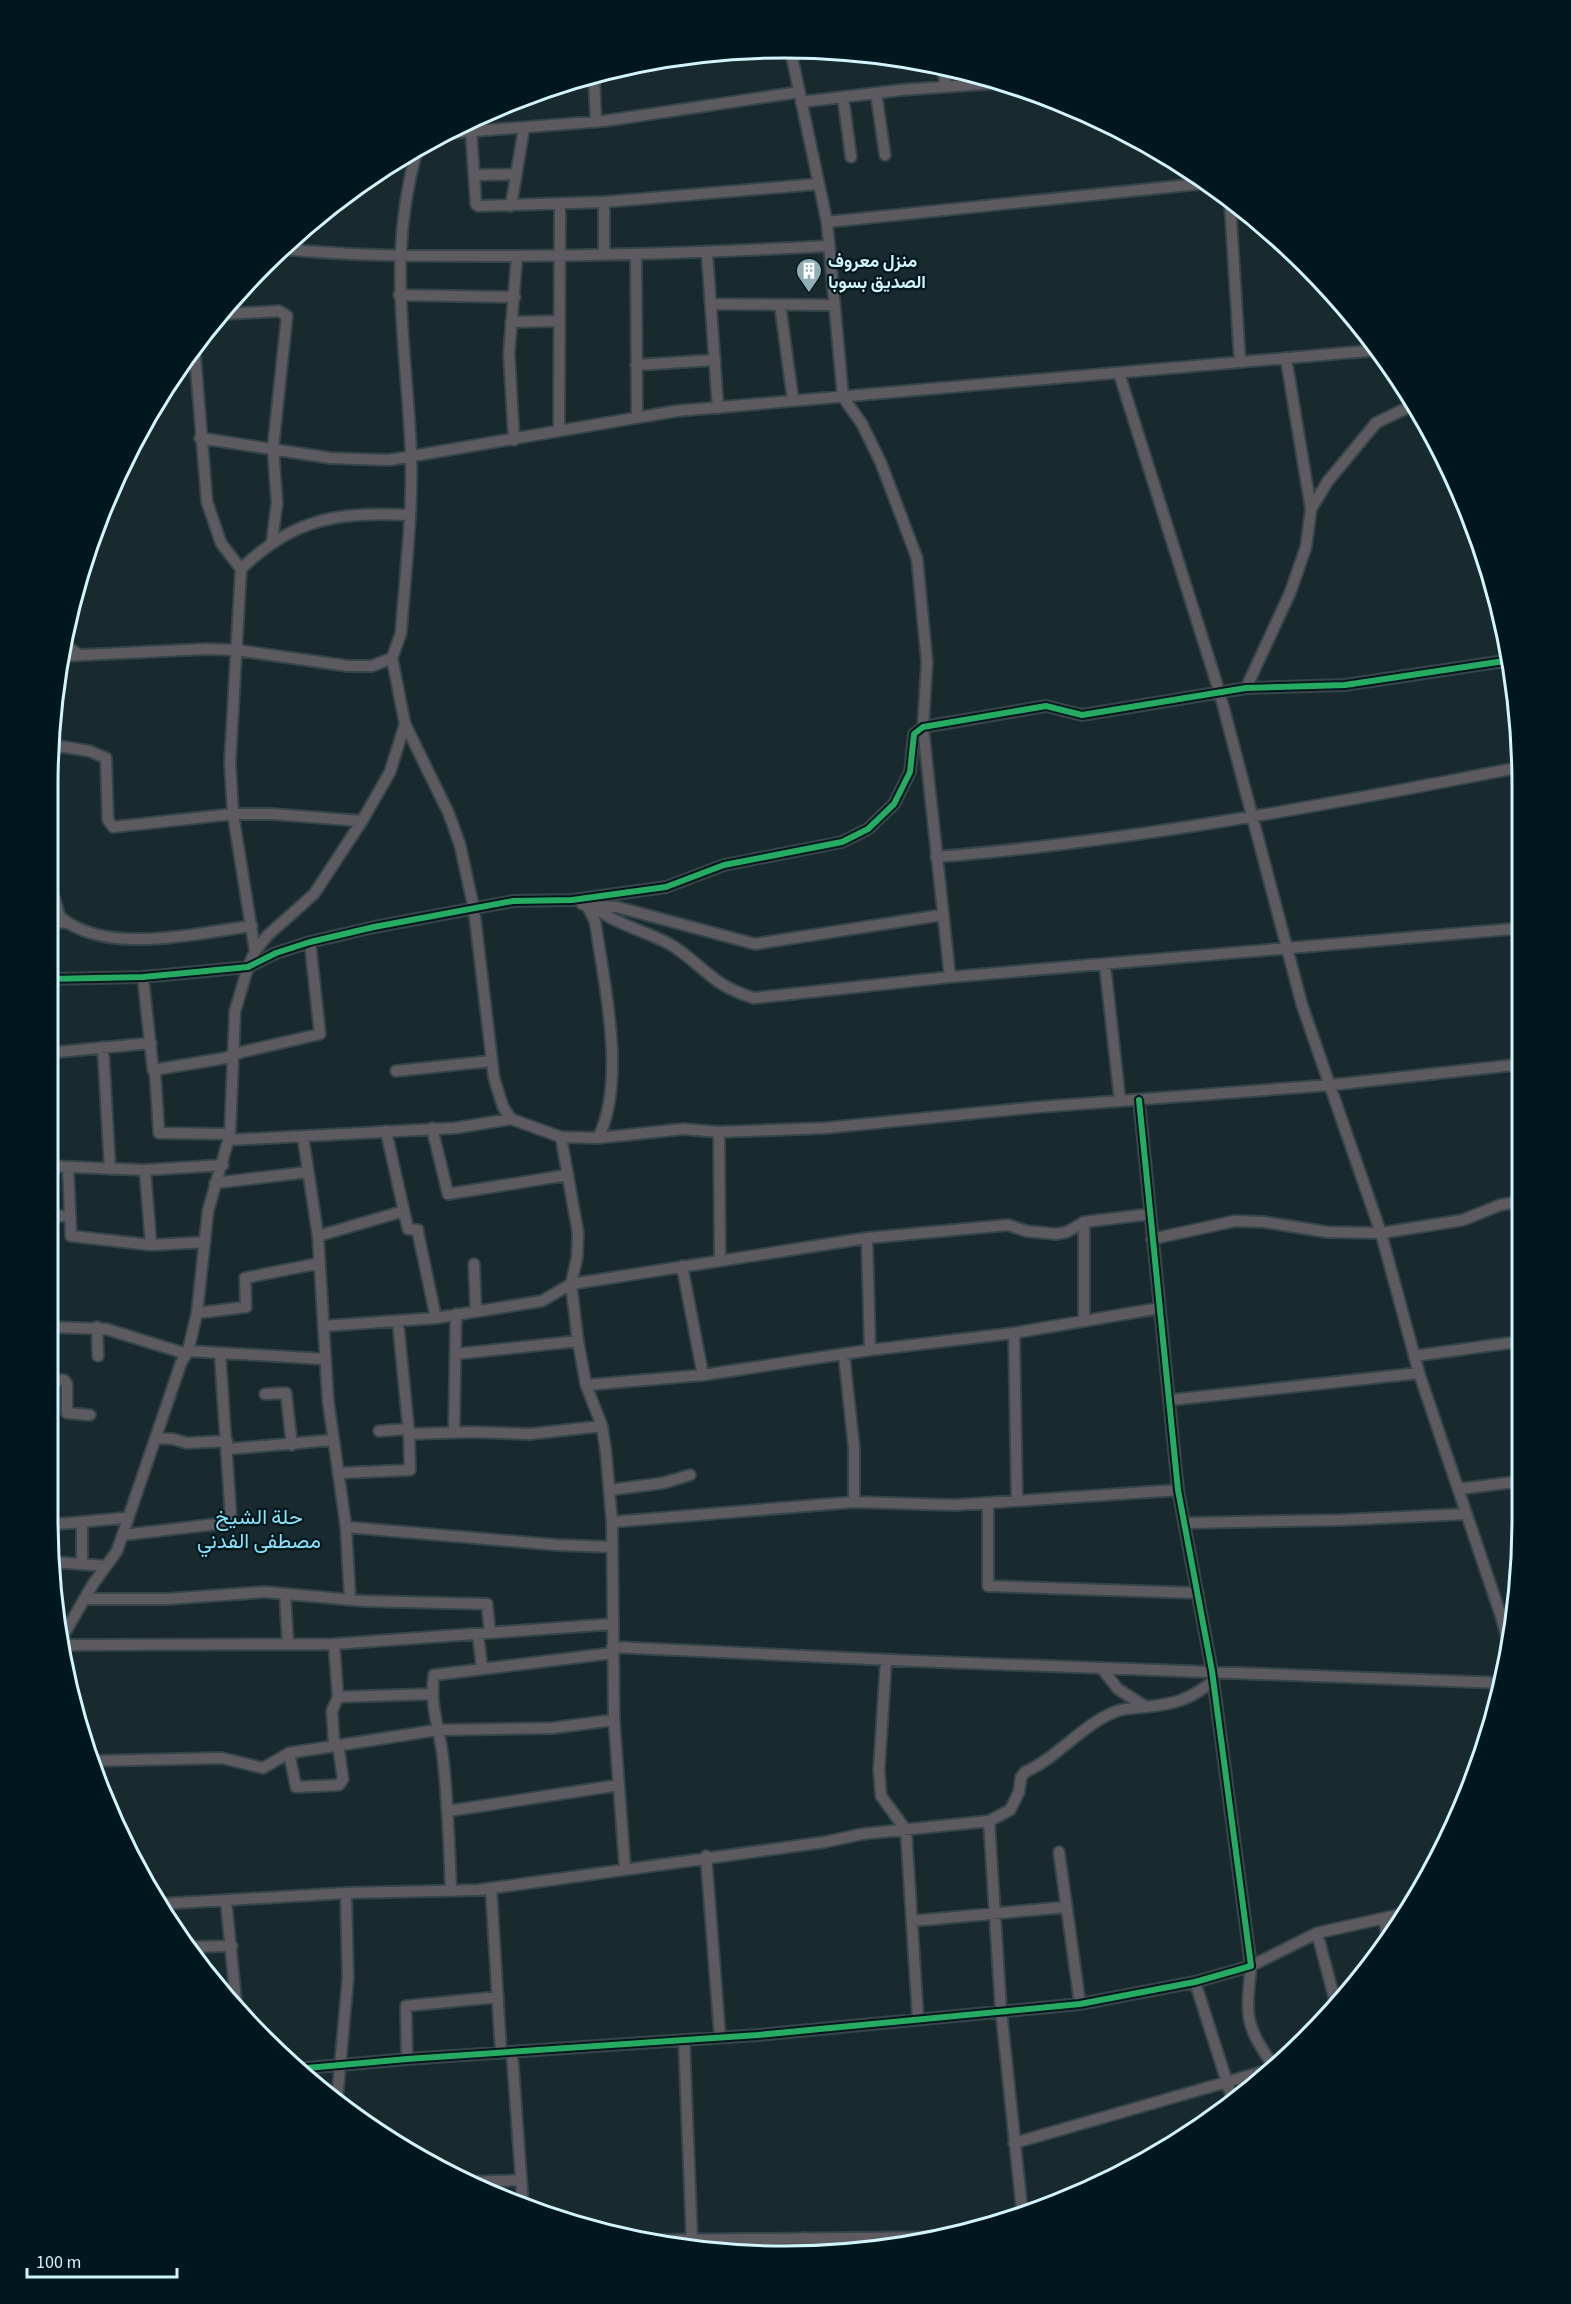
<svg xmlns="http://www.w3.org/2000/svg" width="1571" height="2304" font-family="'Source Sans 3',Vazirmatn,sans-serif">
<rect width="100%" height="100%" fill="#192a2e"/>
<g fill="none" stroke-linecap="round" stroke-linejoin="round">
<defs>
<path id="minor" d="M790,48L827,222L843,397L862,424L881,463L917,558L927,662L923,727L950,977
M942,66L946,86
M594,77L596,121
M876,93L885,155
M843,97L851,157
M801,102L901,90L998,83
M471,131L474,175L516,174
M450,133L604,121L799,92
M474,175L476,204L478,206L604,202L818,184
M1226,197L1230,203L1240,362
M604,202V255
M511,206L524,128
M827,222L1208,183
M283,249C350,256 419,256 487,256C601,256 714,252 828,246
M707,253L718,408
M636,255L637,416
M399,295L515,297
M711,304L834,305
M780,305L793,400
M225,314L279,311L287,316L273,448L277,503L272,542
M511,322L559,321
M195,355L207,502L221,543L241,569
M1286,358L1311,509
M636,365L715,360
M1119,373L1220,694L1302,1005L1381,1233L1419,1373L1502,1619L1510,1651
M559,430L560,205
M200,438L330,458L389,460L676,411L1379,350
M514,440L509,353L517,256
M62,643L78,654
M61,656L206,649L236,650L348,666H372L392,658L401,633C405,576 413,511 411,454C407,345 386,260 417,150
M392,658L405,724L449,814L460,845L474,909L494,1078L503,1107L511,1119L561,1137L598,1138L683,1129L719,1132L825,1128L1039,1107L1331,1085L1523,1064
M1508,661L1519,744
M1246,688L1290,593L1306,547L1311,509L1328,481L1376,423L1413,405
M52,745L89,751L106,758L108,820L113,827L233,814H272L362,821
M936,857C1132,841 1327,805 1521,767
M48,878L60,917C107,956 195,933 252,926
M582,904L587,906L595,921C604,983 627,1081 598,1138
M587,906H594C616,926 648,931 673,946C706,968 713,986 754,998L950,977L1523,928
M594,906L617,907L755,944L942,915
M48,921L67,923
M255,951L233,814L230,762L241,569C292,519 339,511 408,515
M1105,965L1120,1101
M143,977L153,1070L225,1058L242,1052L320,1034L310,942
M48,979L143,977L248,967L276,953L310,942L374,927L513,901L572,900L666,887L724,865L842,842L868,829L894,804L910,772L914,734L923,727L1046,706L1082,715L1246,688L1345,685L1511,660
M103,1047L110,1169
M48,1053L151,1043
M155,1071L159,1133L230,1134
M396,1071L491,1061
M432,1128L448,1194L568,1175
M386,1131L408,1229L418,1230V1233L436,1318
M719,1132L720,1259
M303,1137L318,1236L328,1400L346,1527L350,1599
M561,1137L578,1233L577,1258L571,1284L578,1341L586,1385L602,1426L606,1453L612,1522L614,1720L625,1868
M229,1140L455,1128L511,1119
M48,1166L145,1170L223,1165
M68,1167L71,1236L151,1245L205,1242
M145,1170L151,1245
M215,1183L308,1172
M48,1216H69
M318,1236L404,1211
M867,1238L870,1350
M1152,1239L1235,1221L1264,1222L1327,1232L1381,1233L1463,1220L1500,1205L1523,1201
M474,1264L476,1311
M682,1266L703,1375
M197,1313L246,1307L245,1278L320,1263
M1084,1321V1222
M324,1326L436,1318L542,1301L571,1284L867,1238L1008,1225L1026,1231L1056,1234L1067,1232L1084,1222L1150,1214
M48,1327L106,1329L187,1354
M97,1327L98,1356
M1014,1333L1017,1501
M188,1351L325,1359
M456,1354L578,1341
M844,1355L854,1448V1502
M1414,1356L1523,1341
M48,1380H64L67,1384V1413L90,1415
M586,1385L703,1375L870,1350L1014,1333L1160,1308
M265,1394L286,1393L292,1445
M1170,1400L1419,1373
M379,1431L407,1429
M454,1432L456,1314
M409,1434L471,1432L530,1434L602,1426
M156,1438L173,1439L187,1443L227,1441
M228,1449L333,1440
M338,1473L410,1470L409,1434L398,1322
M1458,1489L1523,1481
M609,1490L663,1483L690,1475
M988,1503V1586L1198,1593
M612,1522L854,1502L955,1505L1178,1490
M1186,1523L1340,1520L1465,1514
M49,1524C77,1524 99,1519 128,1518
M346,1527L558,1545L612,1547
M123,1535L225,1523L231,1519L220,1354
M54,1562L106,1566
M82,1563V1523
M285,1594L288,1644
M84,1599H166L265,1592L364,1601L487,1604L490,1633
M478,1635L482,1668
M63,1636L93,1584L117,1551L181,1363L188,1351L197,1313L208,1211L230,1134L235,1011L248,967L255,951L268,935L314,894L362,821L390,772L405,724
M334,1644L338,1697L432,1694
M65,1645L334,1644L613,1624
M612,1647L914,1661L1503,1683
M886,1660L879,1770L881,1796L906,1830L918,2018
M1102,1669L1118,1689L1146,1707
M334,1745L332,1711L338,1697
M289,1753L296,1787L339,1785L343,1779L338,1744
M91,1761L222,1758L263,1768L289,1753L437,1730L552,1728L614,1720
M448,1811L619,1785
M989,1821L1001,2010L1022,2210
M1059,1852L1080,2004
M706,1856L720,2037
M491,1888L501,2053
M451,1889C449,1845 448,1802 443,1758C440,1730 429,1705 434,1675L613,1653
M226,1901L236,2001
M159,1904L346,1893L478,1890L825,1842L862,1834L989,1821L1010,1810L1019,1792L1021,1777L1025,1772C1059,1757 1082,1724 1117,1711C1126,1708 1136,1708 1145,1707C1174,1704 1190,1700 1213,1681
M1384,1919L1388,1941
M912,1921L1066,1907
M1317,1933L1336,2004
M189,1947L232,1946
M1195,1982L1233,2101
M684,2040L692,2240
M512,2052L523,2205
M407,2059L406,2006L498,1997
M1274,2067C1244,2023 1246,2018 1251,1966L1317,1933L1407,1913
M296,2069L407,2059L758,2035L1080,2004L1195,1982L1251,1966L1212,1671L1178,1490L1139,1100
M337,2100L348,1978L346,1893
M1014,2143L1272,2069
M467,2182L521,2180
M803,2238L804,2253
M654,2240L943,2237"/>
</defs>
<!-- minor casing -->
<use href="#minor" stroke="#354549" stroke-width="14"/>
<!-- minor -->
<use href="#minor" stroke="#5d5b60" stroke-width="10"/>
<defs>
<path id="cycleway" d="M48,979L143,977L248,967L276,953L310,942L374,927L513,901L572,900L666,887L724,865L842,842L868,829L894,804L910,772L914,734L923,727L1046,706L1082,715L1246,688L1345,685L1511,660
M296,2069L407,2059L758,2035L1080,2004L1195,1982L1251,1966L1212,1671L1178,1490L1139,1100"/>
</defs>
<!-- cycleway casing -->
<use href="#cycleway" stroke="#00171d" stroke-width="10"/>
<!-- cycleway -->
<use href="#cycleway" stroke="#26ab63" stroke-width="6"/>
</g>
<!-- icons -->
<defs>
<symbol id="building-pin" viewBox="-11 -11 22 30"><path d="M0 17L-7.5 6A9.5 9.5 0 1 1 7.5 6Z" fill="#91adb5" stroke="#00171d"/><path d="M-4-6H4V6H1V3H-1V6H-4ZM-2.5-4.3h1.7v1.8h-1.7ZM.8-4.3h1.7v1.8H.8ZM-2.5-1h1.7V.8h-1.7ZM.8-1h1.7V.8H.8Z" fill="#fff"/></symbol>
</defs>
<g fill-rule="evenodd">
<use href="#building-pin" x="794" y="256" width="30" height="40"/>
</g>
<g text-anchor="middle" stroke-width="4.5" stroke-linejoin="round" paint-order="stroke">
<!-- poi labels -->
<g font-size="18" font-weight="bold" fill="#d2f4fd" stroke="#00171d" text-anchor="start">
<text x="828" y="267">منزل معروف<tspan x="828" dy="21">الصديق بسوبا</tspan></text>
</g>
<!-- quarter labels -->
<g font-size="21" fill="#88e4fb" stroke="#00171d">
<text x="259" y="1524">حلة الشيخ<tspan x="259" dy="24">مصطفى الفدني</tspan></text>
</g>
</g>
<!-- crop -->
<path d="M0 0H1571V2304H0ZM785 58H785A727 727 0 0 1 1512 785V1519A727 727 0 0 1 785 2246H785A727 727 0 0 1 58 1519V785A727 727 0 0 1 785 58Z" fill="#00171d" fill-rule="evenodd"/>
<path fill="none" stroke="#d2f4fd" stroke-width="3" d="M785 58H785A727 727 0 0 1 1512 785V1519A727 727 0 0 1 785 2246H785A727 727 0 0 1 58 1519V785A727 727 0 0 1 785 58Z"/>
<!-- scale -->
<path d="M27 2268v9h150v-9" fill="none" stroke="#d2f4fd" stroke-width="3"/>
<text x="36" y="2268" font-size="18" fill="#d2f4fd" stroke="#00171d" stroke-width="4.5" paint-order="stroke">100 m</text>
</svg>
